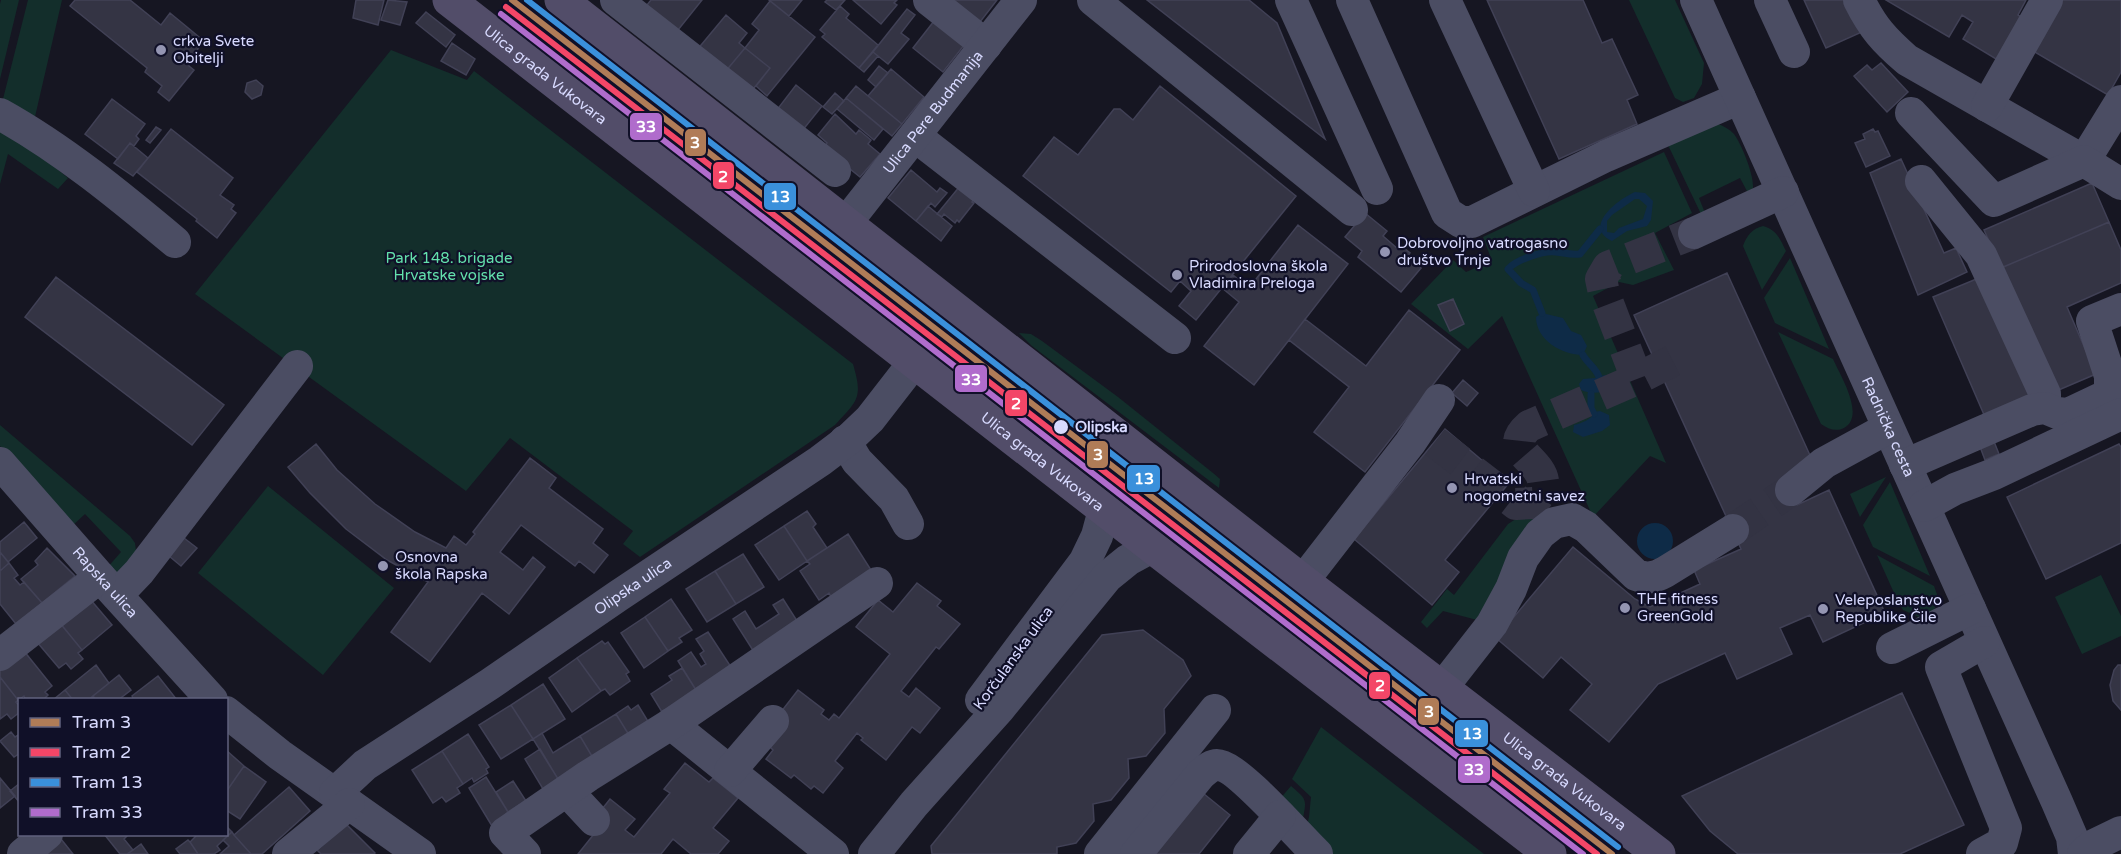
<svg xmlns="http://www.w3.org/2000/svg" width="2121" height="854" font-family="'Varela Round',sans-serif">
<rect width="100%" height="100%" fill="#161622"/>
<!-- green -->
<path fill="#132e2b" d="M1,0H19L0,79V4Z
M28,0H62L34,121L3,99Z
M1629,0H1675L1704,63L1702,84L1694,98L1683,102L1675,98Z
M391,50L467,80L474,71L853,364C863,398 858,400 835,425L640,557L623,544L633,531L510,438L466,491L195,294Z
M1718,124C1724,126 1729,129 1734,134C1742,145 1754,175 1753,188L1748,193L1740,178L1699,198L1705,213L1701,214L1668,145Z
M0,126L22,140L68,178L58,189L8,154L0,184Z
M1664,152L1692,213L1655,233L1674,270L1633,285L1619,282L1593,296L1666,463L1650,456L1593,517L1502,316L1468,349L1411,304L1453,260L1466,272L1492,261L1483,237Z
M1763,226C1777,230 1780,239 1786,251L1762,290L1743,246C1747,235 1752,229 1763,226Z
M1790,258L1829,349L1775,323L1764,298Z
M1778,332L1833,359C1840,375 1866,416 1844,428C1836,432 1828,429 1821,424Z
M1019,333L1031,334L1042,341L1118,397L1213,473L1220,479L1219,488L1032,346Z
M0,425L130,536L135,543L136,551L117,578L107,568L121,552L85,514L71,527L0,446Z
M1886,477L1860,517L1850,494Z
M1890,482L1930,576L1873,547L1863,525Z
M268,486L394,588L323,675L198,573Z
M1533,508L1542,519L1481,621L1443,611L1427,628L1421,622L1447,589L1454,595L1508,524Z
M1877,555L1934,586L1939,600L1934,610L1919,617L1903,610L1899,604Z
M2101,575L2121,616V636L2082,654L2055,597Z
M1321,727L1484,854H1332L1306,829L1309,817L1311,797L1292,779Z
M1291,786C1306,799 1307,799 1303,818L1279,800Z"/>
<!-- water -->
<path fill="#0e2b47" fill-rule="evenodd" d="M1635,192L1645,193L1653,201L1651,220L1647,226L1627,231L1612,241C1582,227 1618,199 1635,192ZM1635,199H1639L1647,206L1643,219L1619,228L1614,233L1607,232V221L1612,215Z
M1542,313L1563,318L1571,331L1581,335L1587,346L1583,355C1562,355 1536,340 1536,317Z
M1605,375L1614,376L1617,383C1609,393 1593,395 1581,390L1579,384L1583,379L1595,378Z
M1600,411L1609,415L1610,425L1602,431L1583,437L1573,432L1574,425C1582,423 1591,420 1595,412Z
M1637 541a18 18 0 1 1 36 0a18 18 0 1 1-36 0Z"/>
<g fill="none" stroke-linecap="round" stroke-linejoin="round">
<!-- stream -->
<path stroke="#0e2b47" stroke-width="7" d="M1542,313L1533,290L1521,283L1508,269C1516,260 1544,250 1556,252C1565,253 1570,255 1580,254L1600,229
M1583,355C1588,364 1596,368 1599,377
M1591,394V408L1594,414"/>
</g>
<!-- building -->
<path fill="#343444" stroke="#414156" stroke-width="1.5" d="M75,0H130L161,25L170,13L204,41L190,59L189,66L194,70L169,101L158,92L162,86L145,72L147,68L70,6Z
M356,0H384L378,25L353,18Z
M388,0L407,2L400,25L381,20Z
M651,0H702L674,35L643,10Z
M769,0H802L789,16Z
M827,0H845L836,10L825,2Z
M853,0H897L894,3L897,5L881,24Z
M952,0H997L980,22Z
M1147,0H1249L1277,23L1325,139Z
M1487,0H1583L1602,43L1612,39L1638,95L1627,100L1637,124L1559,159Z
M1804,0H1847L1862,32L1826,48Z
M1886,0H2026L2018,15L2026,20L2001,62L1963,39L1973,22L1962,15L1949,37Z
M2062,0H2121V72L2108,95L2033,51Z
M770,1L815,37L767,96L756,86L770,68L745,48L759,30L752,24Z
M840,6L849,14L846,18L878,45L859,68L822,37L825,34L820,30Z
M907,9L915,15L901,33L909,39L888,64L873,52Z
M426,12L455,35L446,47L416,23Z
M726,15L747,33L739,43L745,48L725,72L697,50Z
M934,21L965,44L943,72L913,48Z
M452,43L475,59L466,75L441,61Z
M745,48L770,68L750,93L725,72Z
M873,52L878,56L864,72L859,68Z
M1881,63L1908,92L1887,112L1854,76L1867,65L1872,70Z
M879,66L888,73L876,87L868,80Z
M891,69L924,97L902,124L868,96Z
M256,80L263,86L261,95L252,99L245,92L247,83Z
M796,85L822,106L802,131L776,111Z
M856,86L902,124L892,136L846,98Z
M1160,86L1296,196L1196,320L1179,306L1191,291L1180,281L1171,292L1023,176L1054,137L1078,155L1114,109H1120L1133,120Z
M835,93L844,101L832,114L823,107Z
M846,98L883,129L874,140L837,109Z
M112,99L145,124L136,136L139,139L134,146L130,143L118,159L85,134Z
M835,114L856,134L859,130L871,140L868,144L880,154L860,177L824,148L827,143L818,135Z
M156,127L161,130L150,143L146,140Z
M171,129L233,178L220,195L234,205L231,209L236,213L217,238L196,221L197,219L137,172Z
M1873,129L1875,132L1878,131L1890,156L1866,167L1855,143L1865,139L1863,134Z
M130,143L148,158L133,176L114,163Z
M1901,159L1944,253L1956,248L1967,272L1918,295L1870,173Z
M911,170L937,192L940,188L947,193L935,207L931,203L916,221L888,198Z
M2092,183L2109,222L2001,268L1984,230Z
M960,186L975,198L972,202L974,203L959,222L957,220L955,223L944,214L942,217L937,214Z
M928,206L952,226L941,241L916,221Z
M1365,213L1387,231L1383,236L1398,249L1400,245L1410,253L1407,257L1421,268L1401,292L1358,257L1362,251L1345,237Z
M2109,222L2121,250V283L2067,307L2096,374L2054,392L2001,268Z
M1298,225L1348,264L1254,385L1204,346L1239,302L1222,288L1233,275L1249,288Z
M1727,273L1814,464L1785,477L1797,505L1829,490L1885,613L1823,642L1810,615L1780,628L1792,654L1737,679L1725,653L1658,684L1609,742L1570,710L1592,684L1561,657L1543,678L1496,638L1573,547L1635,599L1650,607L1700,584L1694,570L1741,549L1634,315Z
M1986,275L2038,394L1985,417L1933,297Z
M56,277L224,405L192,445L25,317Z
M1453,299L1464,324L1450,331L1438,305Z
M1409,310L1460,350L1365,472L1314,432L1349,387L1289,340L1305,319L1366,366Z
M1463,380L1478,393L1467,406L1452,393Z
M1445,429L1509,483L1445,560L1459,572L1432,605L1354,539Z
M1993,439L1999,454L1985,460L1979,444Z
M316,444L337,470L375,504L415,532L446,548L454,536L466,545L475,534L473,532L530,458L556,478L549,488L603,529L593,543L608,555L594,573L579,561L575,566L521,525L500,552L523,570L533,557L545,567L509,614L482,593L430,662L391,632L428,582L387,560L346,529L310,493L288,467Z
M2119,444L2121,447V543L2046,579L2007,497Z
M807,511L816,524L813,527L827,548L807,561L784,526Z
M24,522L37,538L8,562L0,552V542Z
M784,526L807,561L779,580L755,545Z
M848,534L871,570L831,597L829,593L819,600L800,571L810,564L807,561Z
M184,538L197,548L181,566L169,556Z
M47,548L75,576L42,603L21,579L38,565L35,561Z
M0,552L9,563L0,571Z
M743,554L764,587L736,604L715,571Z
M9,563L18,575L14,578L20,585L24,582L42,603L16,624L0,604V571Z
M715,571L736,604L707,622L686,589Z
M917,583L941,601L937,606L960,624L939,649L936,647L901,691L909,697L916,688L940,708L920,733L912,727L886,760L861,740L863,738L857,733L835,761L843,768L823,793L814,786L811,789L794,775L791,778L766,759L773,750L770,747L777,717L798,690L824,710L821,714L829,720L834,714L839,718L890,654L856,627L878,600L893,612Z
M90,599L112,625L82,650L60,623Z
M671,599L692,630L679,638L682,642L668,651L645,617Z
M783,599L799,624L754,652L733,619L745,611L756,629L779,614L773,605Z
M645,617L668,651L644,668L621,633Z
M60,623L82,650L78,653L83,659L71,669L66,663L59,668L37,642Z
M1143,630L1183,660L1191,676L1164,709L1165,733L1146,756L1128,759L1129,778L1111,800L1093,804L1094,821L1076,843L1057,847V854H932L931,846L1102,635Z
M708,632L731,667L696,690L678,661L691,652L701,667L706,664L700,654L704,651L696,639Z
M602,641L605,644L608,642L629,672L626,674L630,681L610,695L605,689L601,691L577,658Z
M24,651L52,686L45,692L48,695L43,700H26L24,696L18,700L0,677V670Z
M577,658L601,691L572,712L549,678Z
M96,665L109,683L88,700H73L65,690Z
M2118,665H2121V710L2113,701L2110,685L2114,670Z
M682,668L696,690L662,712L651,694L672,680L669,676Z
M119,675L131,690L118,700H96L93,696Z
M158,676L177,700H134L132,696Z
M0,677L18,700L16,702L20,707V712L11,719L7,714L0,719Z
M543,684L565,719L533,739L511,705Z
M65,690L73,700H53Z
M1902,693L1964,825L1900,854H1738L1710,831L1682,796Z
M511,705L533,739L501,759L479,725Z
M638,705L649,723L629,735L616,714L628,706L631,710Z
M616,714L629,735L593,758L580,736Z
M11,732L15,737L20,734V753L14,757L0,741Z
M542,733L553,753L580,736L593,758L558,779L533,739Z
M468,734L489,767L486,769L488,773L474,782L472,778L463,784L442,751Z
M540,749L558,779L543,789L525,759Z
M226,750L244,766L226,792Z
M442,751L463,784L457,788L460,793L446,802L442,797L433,803L412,770Z
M685,763L709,782L713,778L738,798L713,828L729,841L718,854H691L673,839L661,854H578L594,834L587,828L610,799L635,819L625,830L634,837L670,793L664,789Z
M244,766L266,782L240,819L226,810V792Z
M486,777L508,812L492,826L469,788Z
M0,778L15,796L0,808Z
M513,781L526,801L508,812L496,792Z
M20,783V803L10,791Z
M1193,785L1230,815L1199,854H1139Z
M289,787L310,811L262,854H251L234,835Z
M345,823L375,853L374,854H321L317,850Z
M226,826L232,832L217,846L220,850L214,854H198L190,842L198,834H226Z
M232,832L234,835L251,854H220L229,846L223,840Z
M104,834H129L124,839L133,850L127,854H120Z
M61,839L73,854H43Z
M188,840L190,842L198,854H180L176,849Z
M141,844L148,854H127L133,850Z"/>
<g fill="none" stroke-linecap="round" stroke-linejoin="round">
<!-- minor-tunnel -->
<path stroke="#333343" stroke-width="32" stroke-dasharray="32 16" stroke-linecap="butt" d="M1637,379L1604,293L1601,279L1608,267L1694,233
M1435,442L1516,504L1533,503C1536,499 1542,492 1543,487C1547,460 1499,452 1529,426L1637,379L1678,358
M1733,530L1791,490"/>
<!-- minor -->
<g stroke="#4b4d63" stroke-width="32">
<path d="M616,0L835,171"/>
<path d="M929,0L986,45"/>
<path d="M1093,0L1352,210"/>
<path d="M1291,0L1377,189"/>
<path d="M1352,0L1447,213L1461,222H1472L1606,156L1740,98"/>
<path d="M1445,0L1534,191"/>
<path id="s1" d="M1696,0L2057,802L2072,837L2074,854"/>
<path d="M1770,0L1794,52"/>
<path d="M1859,0C1873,28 1884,40 1907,60L2084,161L2121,101"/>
<path d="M1987,106L2047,0"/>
<path d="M1911,113L1994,201L2084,161L2121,184"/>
<path d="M0,114C63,149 120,196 175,242"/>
<path d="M915,136L1175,338"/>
<path d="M1921,181L1981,255L2045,394V408"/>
<path id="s2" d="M846,223L1021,0"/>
<path d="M1694,233L1783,192"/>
<path d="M845,441L857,461L894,499L908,524"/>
<path id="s3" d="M0,463L100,577L212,700"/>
<path d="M1905,465L2032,410L2045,408L2057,413L2068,414L2106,396L2110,387V376L2092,321L2121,309"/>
<path d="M1791,490L1824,463L1888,428"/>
<path d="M1924,506L1955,489L1994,474L2121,414"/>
<path d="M1303,581L1410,443L1439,400"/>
<path d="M117,595L139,572L297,366"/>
<path d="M1892,648L1970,609"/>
<path d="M0,655L100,577"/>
<path d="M1442,688L1492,624L1511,589L1523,558L1540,534L1554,523L1572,519L1586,527L1636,575C1647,579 1654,578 1665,572L1733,530"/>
<path d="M981,700L1085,561L1097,536L1104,510"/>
<path d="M226,712L280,755L420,854"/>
<path d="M671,724L833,854"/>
<path d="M730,771L773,721"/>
<path d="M567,791L594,820"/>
<path id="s4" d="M335,793L365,765L490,684L618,596L820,461L849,439L870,419L915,361"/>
<path d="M23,854L47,834"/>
<path d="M288,854L349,804"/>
<path d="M525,854L505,833L588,776L671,724L877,583"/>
<path d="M874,854L914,804L999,709L1107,577L1128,560L1152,547"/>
<path d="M1100,854L1215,710"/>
<path d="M1136,854L1201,774C1206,770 1211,765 1217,765C1237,765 1300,838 1317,854"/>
<path d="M1249,854L1280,816"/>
<path d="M1982,854L2002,843L2006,828L1941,667L1984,642"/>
<path d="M2083,854L2092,846L2121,832"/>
</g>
<!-- major -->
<g stroke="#524d69" stroke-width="33">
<path id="s5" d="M449,0L1152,547L1550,854"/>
<path id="s6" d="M561,0L1303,581L1659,854"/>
</g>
<defs>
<path id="tram-1" d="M512,0L1612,854"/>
<path id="tram-2" d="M506,7L1597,854"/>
<path id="tram-3" d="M527,0L1618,847"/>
<path id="tram-4" d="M501,14L1583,854"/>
</defs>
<!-- tram-1 casing -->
<use href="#tram-1" stroke="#101028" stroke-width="10"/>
<!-- tram-2 casing -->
<use href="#tram-2" stroke="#101028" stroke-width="10"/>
<!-- tram-3 casing -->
<use href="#tram-3" stroke="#101028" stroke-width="10"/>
<!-- tram-4 casing -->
<use href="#tram-4" stroke="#101028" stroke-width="10"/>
<!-- tram-1 -->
<use href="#tram-1" stroke="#b07c57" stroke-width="6"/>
<!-- tram-2 -->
<use href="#tram-2" stroke="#f34667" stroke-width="6"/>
<!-- tram-3 -->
<use href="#tram-3" stroke="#3a90db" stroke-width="6"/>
<!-- tram-4 -->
<use href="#tram-4" stroke="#b06ccc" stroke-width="6"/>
</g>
<!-- markers -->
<g fill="#9495b2" stroke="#101028" stroke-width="2">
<circle cx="161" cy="50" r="6"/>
<circle cx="1385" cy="252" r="6"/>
<circle cx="1177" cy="275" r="6"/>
<circle cx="1452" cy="488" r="6"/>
<circle cx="383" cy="566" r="6"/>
<circle cx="1625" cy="608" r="6"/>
<circle cx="1823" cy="609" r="6"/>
</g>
<circle fill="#d8daff" stroke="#101028" stroke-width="2" cx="1061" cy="427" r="8"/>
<g text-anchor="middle" stroke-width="4.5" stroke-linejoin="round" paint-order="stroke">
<!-- poi labels -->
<g font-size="15" fill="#d8daff" stroke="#101028" text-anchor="start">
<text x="173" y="46">crkva Svete<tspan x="173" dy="17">Obitelji</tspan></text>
<text x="1397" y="248">Dobrovoljno vatrogasno<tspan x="1397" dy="17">društvo Trnje</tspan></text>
<text x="1189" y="271">Prirodoslovna škola<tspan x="1189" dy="17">Vladimira Preloga</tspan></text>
<text x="1464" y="484">Hrvatski<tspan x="1464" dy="17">nogometni savez</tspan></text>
<text x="395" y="562">Osnovna<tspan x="395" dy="17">škola Rapska</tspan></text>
<text x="1637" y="604">THE fitness<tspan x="1637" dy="17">GreenGold</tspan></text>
<text x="1835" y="605">Veleposlanstvo<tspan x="1835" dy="17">Republike Čile</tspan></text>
</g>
<!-- street labels -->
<g font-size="15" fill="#d8daff" stroke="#101028">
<text dy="5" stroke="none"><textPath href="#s5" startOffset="122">Ulica grada Vukovara</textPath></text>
<text dy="5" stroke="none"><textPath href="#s2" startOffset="141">Ulica Pere Budmanija</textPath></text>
<text dy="5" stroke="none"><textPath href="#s1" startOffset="468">Radnička cesta</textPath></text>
<text dy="5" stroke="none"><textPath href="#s5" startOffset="752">Ulica grada Vukovara</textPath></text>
<text dy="5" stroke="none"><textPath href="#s3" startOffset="159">Rapska ulica</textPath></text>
<text dy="5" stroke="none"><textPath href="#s4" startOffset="363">Olipska ulica</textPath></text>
<text transform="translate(1013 658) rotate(-54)" y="5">Korčulanska ulica</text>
<text dy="5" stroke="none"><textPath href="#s6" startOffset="1272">Ulica grada Vukovara</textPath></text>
</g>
<!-- park labels -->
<g font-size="15" fill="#63e0ac" stroke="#101028">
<text x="449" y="263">Park 148. brigade<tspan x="449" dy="17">Hrvatske vojske</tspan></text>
</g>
<!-- stop labels -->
<g font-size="15" font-weight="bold" fill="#d8daff" stroke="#101028" text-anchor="start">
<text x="1075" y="432">Olipska</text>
</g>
</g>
<g stroke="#101028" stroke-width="2">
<rect x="629" y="112" width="34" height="29" rx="6" fill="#b06ccc"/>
<rect x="684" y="128" width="23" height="29" rx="6" fill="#b07c57"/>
<rect x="712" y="161" width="23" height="29" rx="6" fill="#f34667"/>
<rect x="763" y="182" width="34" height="29" rx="6" fill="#3a90db"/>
<rect x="954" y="364" width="34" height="29" rx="6" fill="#b06ccc"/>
<rect x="1004" y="389" width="24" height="28" rx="6" fill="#f34667"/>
<rect x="1086" y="440" width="23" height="29" rx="6" fill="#b07c57"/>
<rect x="1126" y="464" width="35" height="29" rx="6" fill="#3a90db"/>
<rect x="1368" y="671" width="23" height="29" rx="6" fill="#f34667"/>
<rect x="1417" y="697" width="23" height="29" rx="6" fill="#b07c57"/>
<rect x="1454" y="719" width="35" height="29" rx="6" fill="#3a90db"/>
<rect x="1457" y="755" width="34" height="29" rx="6" fill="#b06ccc"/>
</g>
<g font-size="16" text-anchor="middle" font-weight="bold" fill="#fff">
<text x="646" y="132">33</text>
<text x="695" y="148">3</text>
<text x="723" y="182">2</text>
<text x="780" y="202">13</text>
<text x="971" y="385">33</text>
<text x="1016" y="409">2</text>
<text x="1098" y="460">3</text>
<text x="1144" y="484">13</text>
<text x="1380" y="691">2</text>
<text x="1429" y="717">3</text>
<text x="1472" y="739">13</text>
<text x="1474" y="775">33</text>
</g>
<!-- legend -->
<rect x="18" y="698" width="210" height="138" fill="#101028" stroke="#60617e" stroke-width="1.5"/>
<rect x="30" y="718" width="30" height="9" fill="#b07c57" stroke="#60617e" stroke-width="1.5"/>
<text x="72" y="728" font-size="18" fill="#d8daff">Tram 3</text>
<rect x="30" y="748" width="30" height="9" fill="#f34667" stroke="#60617e" stroke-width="1.5"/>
<text x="72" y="758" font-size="18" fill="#d8daff">Tram 2</text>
<rect x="30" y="778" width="30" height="9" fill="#3a90db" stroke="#60617e" stroke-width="1.5"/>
<text x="72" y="788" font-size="18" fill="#d8daff">Tram 13</text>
<rect x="30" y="808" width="30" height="9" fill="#b06ccc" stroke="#60617e" stroke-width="1.5"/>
<text x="72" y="818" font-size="18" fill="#d8daff">Tram 33</text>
</svg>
